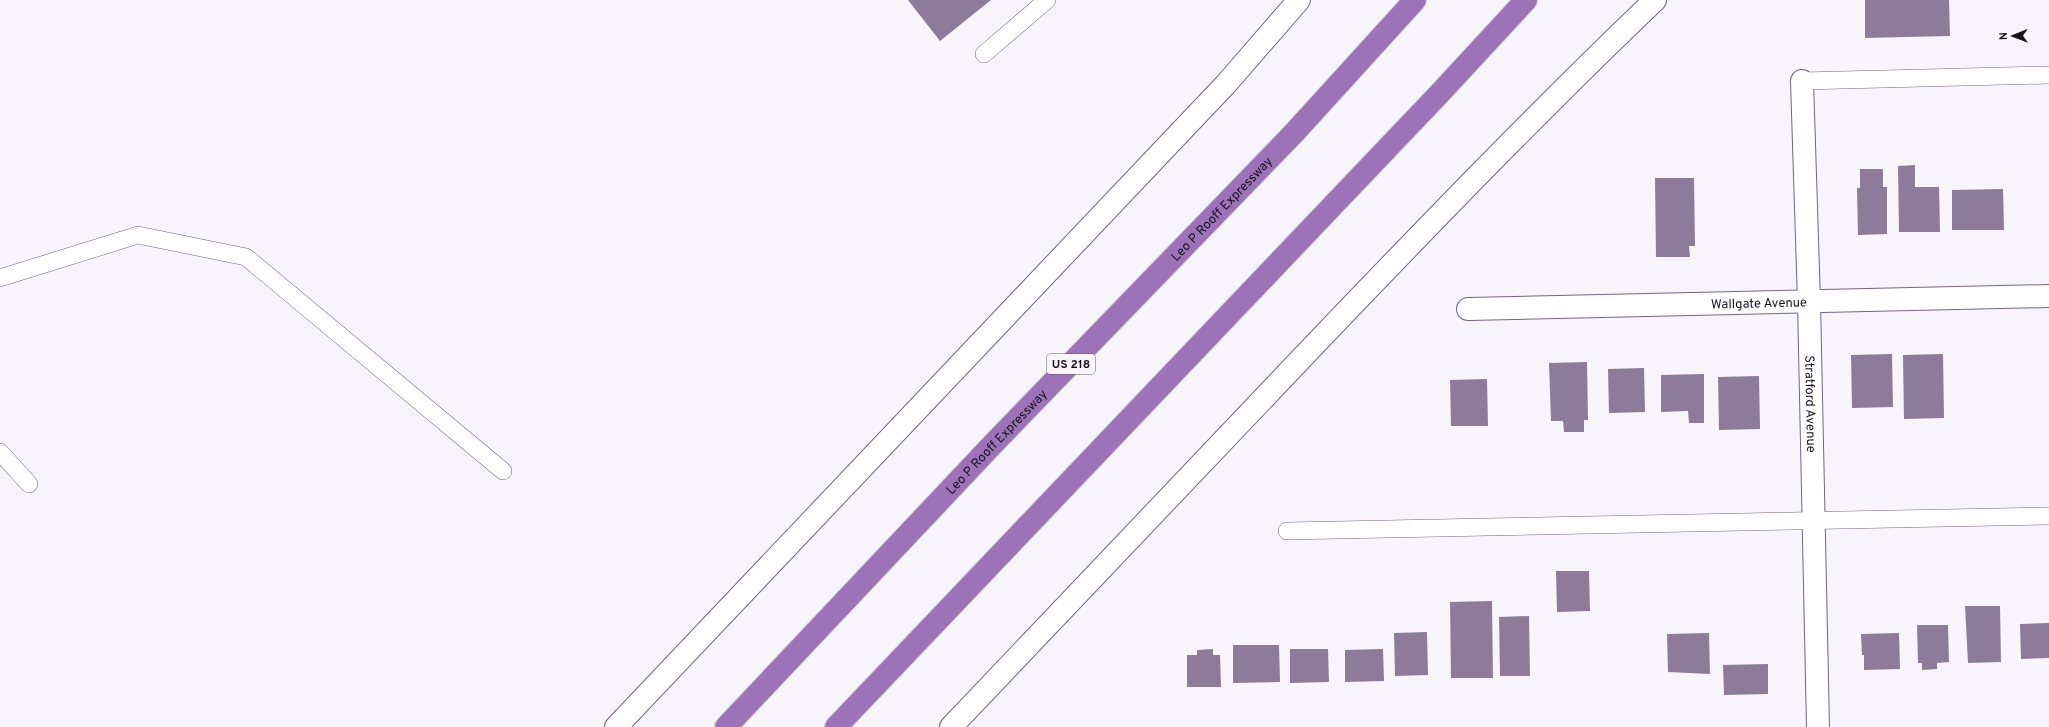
<svg xmlns="http://www.w3.org/2000/svg" width="2049" height="727" font-family="Overpass,sans-serif">
<rect width="100%" height="100%" fill="#f8f4fb"/>
<!-- building -->
<path fill="#8d7b99" d="M908,0H991L940,41Z
M1865,0H1949L1950,36L1865,38Z
M1915,165V187H1939L1940,232H1899L1898,166Z
M1860,169H1883V187H1887V234L1858,235L1857,188H1860Z
M1655,178H1694L1695,246H1689L1690,257H1656Z
M2003,189L2004,230H1952V190Z
M1892,354L1893,407L1852,408L1851,355Z
M1943,354L1944,418L1904,419L1903,355Z
M1587,362L1588,420H1584V432H1564L1563,421H1551L1549,363Z
M1644,368L1645,412L1609,413L1608,369Z
M1704,374V423H1689L1688,411L1661,412V375Z
M1759,376L1760,429L1719,430L1718,377Z
M1487,379L1488,426H1451L1450,380Z
M1556,571H1589L1590,611L1557,612Z
M1492,601L1493,678H1451L1450,602Z
M1965,606H2000L2001,662L1968,663Z
M1529,616L1530,676H1500L1499,617Z
M2049,623V658L2021,659L2020,624Z
M1917,625H1948L1949,662L1937,663V669L1922,670V663H1918Z
M1427,632L1428,675L1395,676L1394,633Z
M1709,633L1710,674L1668,672L1667,634Z
M1899,633L1900,669L1864,670V655H1862L1861,634Z
M1233,645H1279L1280,682L1233,683Z
M1213,649V655H1220L1221,687H1187V655H1197V650Z
M1290,649H1328L1329,682L1290,683Z
M1383,649L1384,681L1345,682V650Z
M1768,664V694L1724,695L1723,665Z"/>
<g fill="none" stroke-linecap="round" stroke-linejoin="round">
<defs>
<path id="lane" d="M984,54L1047,0
M1802,81L2049,75
M0,278L138,235L246,257L503,471
M0,452L29,484
M1287,531L2049,516"/>
<g id="street">
<path id="s1" d="M1802,81L1809,302L1818,727"/>
<path id="s2" d="M1468,309L2049,296"/>
</g>
<path id="secondary" d="M616,727L1226,84L1299,0
M951,727C1073,597 1196,468 1319,340C1429,225 1540,110 1655,0"/>
<g id="highway">
<path id="s3" d="M726,727L994,443L1294,133L1415,0"/>
<path d="M836,727L1440,93L1526,0"/>
</g>
</defs>
<!-- lane casing -->
<use href="#lane" stroke="#756481" stroke-width="18"/>
<!-- street casing -->
<use href="#street" stroke="#756481" stroke-width="24"/>
<!-- secondary casing -->
<use href="#secondary" stroke="#756481" stroke-width="24"/>
<!-- highway casing -->
<use href="#highway" stroke="#d1d0d2" stroke-width="24"/>
<!-- lane -->
<use href="#lane" stroke="#fff" stroke-width="17"/>
<!-- street -->
<use href="#street" stroke="#fff" stroke-width="22"/>
<!-- secondary -->
<use href="#secondary" stroke="#fff" stroke-width="22"/>
<!-- highway -->
<use href="#highway" stroke="#9c73b8" stroke-width="22"/>
</g>
<g text-anchor="middle" stroke-width="3" stroke-linejoin="round" paint-order="stroke">
<!-- shield labels -->
<rect fill="#f8f4fb" stroke="#5c5660" stroke-width="1" x="1047" y="354" width="48" height="20" rx="3"/>
<g font-size="12" font-weight="bold" fill="#19131e">
<text x="1071" y="368">US 218</text>
</g>
<!-- street labels -->
<g font-size="13" fill="#19131e" stroke="#f8f4fb">
<text dy="5" stroke="none"><textPath href="#s3" startOffset="717">Leo P Rooff Expressway</textPath></text>
<text dy="5" stroke="none"><textPath href="#s2" startOffset="291">Wallgate Avenue</textPath></text>
<text dy="5" stroke="none"><textPath href="#s1" startOffset="323">Stratford Avenue</textPath></text>
<text dy="5" stroke="none"><textPath href="#s3" startOffset="393">Leo P Rooff Expressway</textPath></text>
</g>
</g>
<!-- north arrow -->
<g transform="translate(2013 36) rotate(269)" stroke="#f8f4fb" stroke-width="3" paint-order="stroke">
<path d="M0-3L7 15L0 10L-7 15Z" fill="#19131e"/>
<text y="-6" font-size="11" font-weight="bold" text-anchor="middle" fill="#19131e">N</text>
</g>
</svg>
